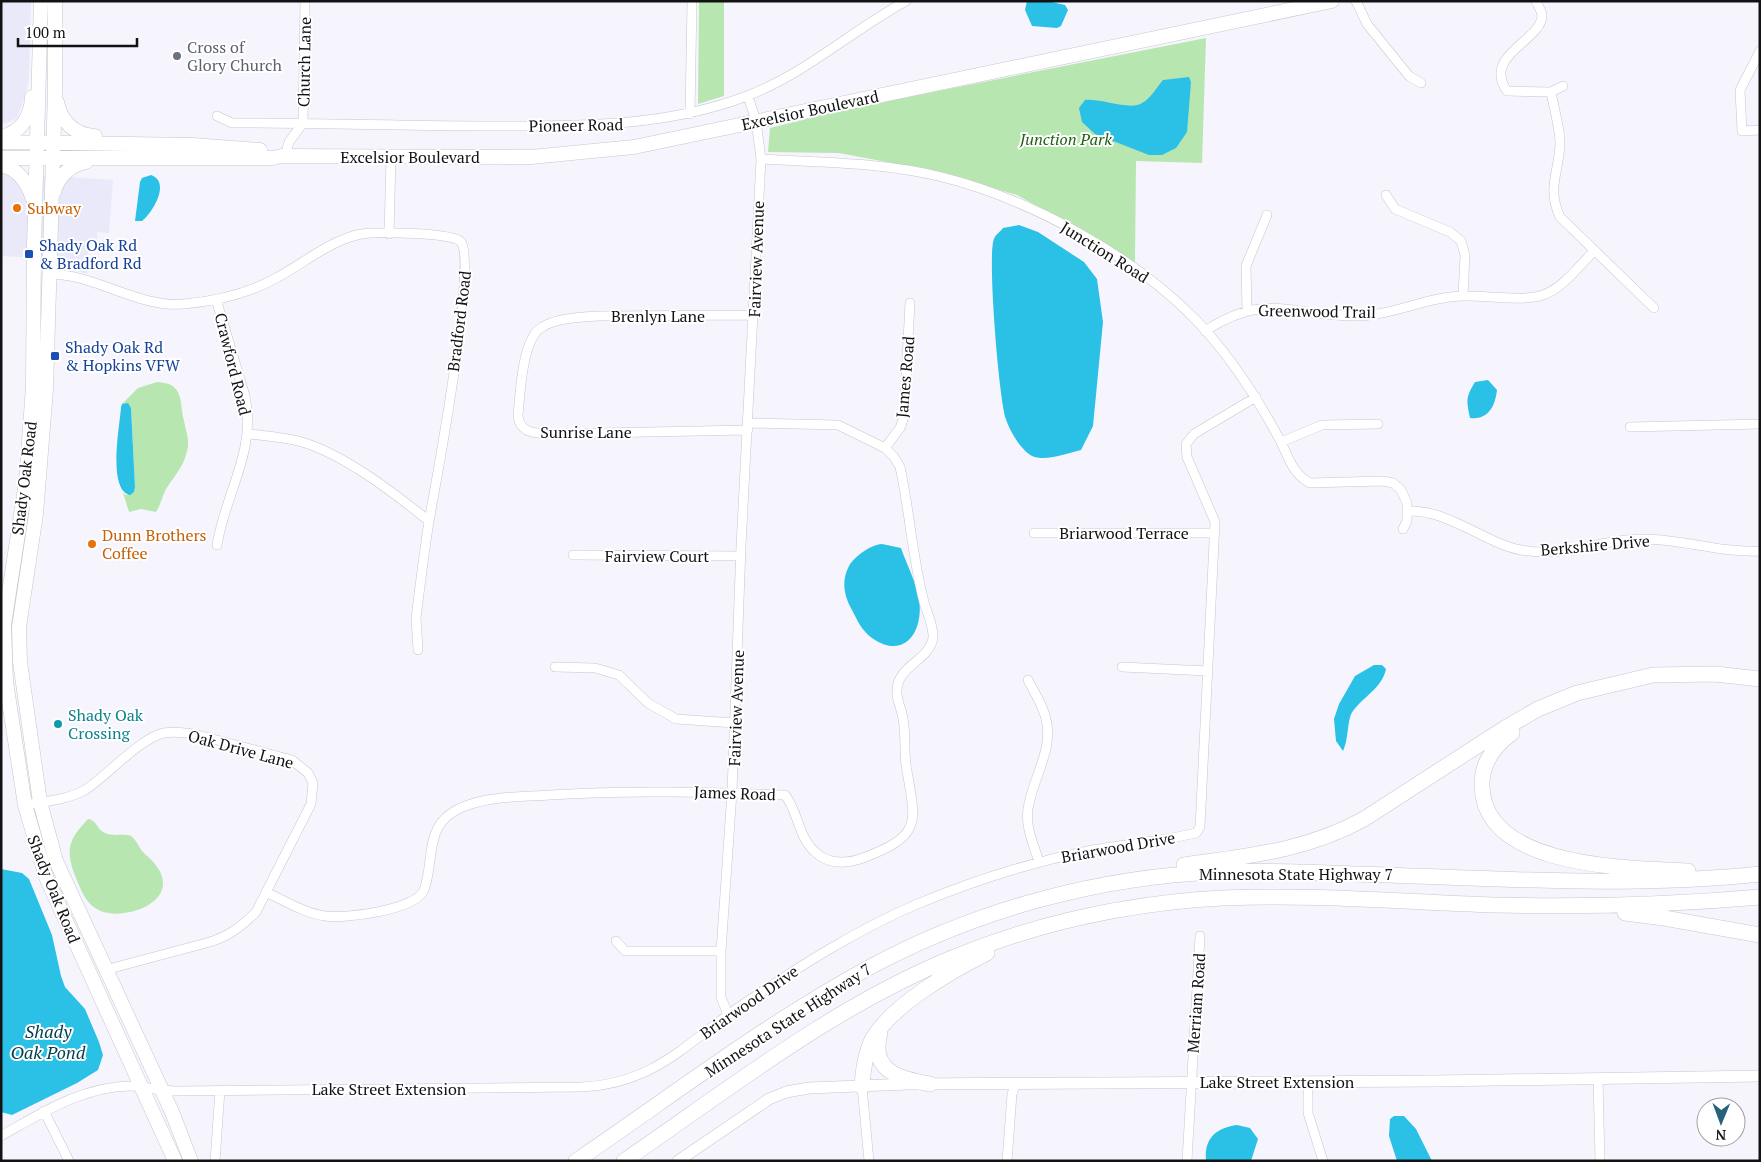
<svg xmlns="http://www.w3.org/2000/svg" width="1761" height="1162" font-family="'PT Serif',serif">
<rect width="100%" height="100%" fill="#f6f5fe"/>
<!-- built -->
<path fill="#eae9fa" d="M1,1H31L29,78L26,93L17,118L10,122L3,123H1Z
M1,172L113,180L109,233L97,232V241H89L87,274L61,266L59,259L1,256Z"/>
<!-- green -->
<path fill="#b8e6b0" d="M699,1H724V96L698,104Z
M1206,38L1202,163L1136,161L1135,263L1117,251L1017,195L929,170L839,153L768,152L770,128L852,108Z
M157,382C185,383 179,402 184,421C187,436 191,442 185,458C181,470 171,480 165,491C162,498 160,506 156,512L141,509L129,512L123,493L126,495L134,492L135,487L131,408L122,404L138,388Z
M88,819C97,820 97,830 105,833C113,837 123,833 131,836C137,840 139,849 145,854C198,899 120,926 95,908C84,901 79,885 74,873C65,848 70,838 88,819Z"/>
<!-- water -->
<path fill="#2bc0e6" d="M1027,1H1047L1065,5L1068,10L1061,26L1057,28L1032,26L1025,10Z
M1189,77L1191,82L1187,132L1176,148L1162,155H1149L1095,134L1082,122L1079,108L1085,100C1101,98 1130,111 1142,103C1150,99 1157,87 1163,80Z
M151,175C171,182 153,212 142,221H135L140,182L142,178Z
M1019,225L1038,232L1084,262L1097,279L1103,322L1093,426L1081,450C1068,453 1046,462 1032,456C1021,450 1009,430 1006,419C999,400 987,254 994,239C995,235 1001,231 1003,228Z
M1488,380L1497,390C1495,407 1488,420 1470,418C1466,400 1466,397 1475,382Z
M128,403L131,408L135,487L134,492L130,495C107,490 120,425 121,407L122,404Z
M882,544L901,548C907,565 916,582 919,599C924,631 905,661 872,638C862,631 857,620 852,610C844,596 841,581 849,566C855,556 870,545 882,544Z
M1374,665H1382L1386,669C1382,688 1364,696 1353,711C1347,718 1349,739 1343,751L1336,741L1334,719L1339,704L1355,676Z
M1,869L22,873L29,879L52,935L61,976L65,987L85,1009L99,1042L103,1055L98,1070L77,1083L12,1115L1,1112Z
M1394,1116H1404L1416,1129L1432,1161H1397L1389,1136L1390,1119Z
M1237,1125L1250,1128L1258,1139L1251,1161H1206C1204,1138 1216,1128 1237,1125Z"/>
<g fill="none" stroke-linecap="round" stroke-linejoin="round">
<defs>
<path id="minor" d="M1356,1L1367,24L1409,76L1421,83
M1536,1C1538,6 1542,11 1542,16C1541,41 1482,55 1507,91L1551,92L1563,86
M1760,51L1740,90L1742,131L1760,130
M1551,92C1554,108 1559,125 1560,141C1560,171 1546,187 1560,217L1654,308
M690,114L692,1
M217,116L232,123C322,123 413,126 504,126C587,126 668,126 747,96C805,74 851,31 906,1
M285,156L289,142L303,123L305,1
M761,159C821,163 884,162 942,177C1030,199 1134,256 1197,321C1231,357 1258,399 1281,442L1322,425L1378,424
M1386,195L1395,209L1450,232L1461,241L1465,255L1463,296
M389,234L391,157
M49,274C96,274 137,308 184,304C216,301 250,293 278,277C304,263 331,240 361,234C376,232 454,232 461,242C477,263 436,483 429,521C424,553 420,586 416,618L418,650
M216,299L245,396C257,450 225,494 217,545
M1247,310L1246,266L1267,215
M1205,331C1267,291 1291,316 1355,316C1392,316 1426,297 1463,296C1486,295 1522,302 1543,295C1563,288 1579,266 1594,251
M1630,427L1760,424
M748,430L549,434C534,433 520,433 518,416C520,394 522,346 538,330C552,318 580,317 598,316L754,315
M249,434C266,436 285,437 302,442C345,455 394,493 429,521
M1281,442C1289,459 1293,474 1310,483L1383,481L1393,483L1401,490L1407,503V521L1403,529
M885,448L900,428L904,417L910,303
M1407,511C1448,509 1482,542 1521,550C1566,558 1597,540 1639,539C1680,538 1719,553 1760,551
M1034,533H1215
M573,555L741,556
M555,667L595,668L619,675L648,703L676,719L735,723
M1122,667L1208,671
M1028,680C1034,692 1043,705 1046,719C1054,750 1032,779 1028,809C1025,827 1034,845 1039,862
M25,805C45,801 67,800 85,790C107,776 140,738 164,733C174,731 184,733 194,734L292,760L308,773L313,783L311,804L256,912C242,926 229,936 210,942L105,970
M266,892C285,901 304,913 325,916C345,919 416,910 424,890C436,858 421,821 468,805C494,796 523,797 550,795C629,790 707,792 785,795C798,811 798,836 814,851C828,865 846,864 863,858C925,835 915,821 906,765C904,750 906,734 903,719C902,710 896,699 897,690C898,665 929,661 933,638C934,627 927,613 924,602C912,557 910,512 900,467L894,457L885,448L838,425L748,423
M616,941L625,951H721
M728,1015L721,997V951L732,792L741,546L761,159L756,121L748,96
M1598,1078L1600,1161
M1308,1082V1113L1323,1161
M862,1087L869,1161
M44,1111L69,1161
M1,1136C42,1113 81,1087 130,1086C145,1086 160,1091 176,1091L581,1087C656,1084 688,1041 745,1003C800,966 855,931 915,905C972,881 1032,862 1092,850C1127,844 1162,841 1196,833L1200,827L1215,522L1187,457L1186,444L1194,434L1256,397
M215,1161L220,1090
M1007,1161L1012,1094L1015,1085
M1187,1161L1200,936"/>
<path id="tertiary" d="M678,1161L769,1099L786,1092L809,1088L908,1084L1436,1081L1760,1076"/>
<path id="secondary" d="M41,1L34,246L33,387L26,482L4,625L6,682L25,805L46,877L175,1161
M55,1V90L46,389L36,514L19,627L20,662L40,802L56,861L172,1112L191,1161
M57,102C61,122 75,135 95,136
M1,137C21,132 31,117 32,97
M1,142L193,145L260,150
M1,158H273L282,156L531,157L634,147L1332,1
M1,165C18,168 28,184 33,199
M54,192C58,176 71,165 86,162"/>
<path id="trunk" d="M1512,733C1494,746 1481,764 1482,787C1485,869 1632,868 1688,871
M1184,865C1248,856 1306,851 1364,819L1505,728L1538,709L1577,693L1653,675L1715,674L1760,679
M1625,913L1664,918L1760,935
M880,1033C869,1072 901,1079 930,1084
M862,1087C863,1070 865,1053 873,1038C894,1004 951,971 987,953
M576,1161C673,1095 768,1022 872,966C977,910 1097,877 1217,872C1263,870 1309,872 1356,874C1490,878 1626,888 1760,874
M624,1161C729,1089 833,1007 952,958C1037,923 1130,903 1222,898C1313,894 1404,902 1494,905C1583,907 1671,905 1760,897"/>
</defs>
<!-- minor casing -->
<use href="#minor" stroke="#c6c6ce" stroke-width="10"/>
<!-- tertiary casing -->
<use href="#tertiary" stroke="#c6c6ce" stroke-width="12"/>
<!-- secondary casing -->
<use href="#secondary" stroke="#c6c6ce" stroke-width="15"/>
<!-- trunk casing -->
<use href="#trunk" stroke="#c6c6ce" stroke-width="16"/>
<!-- minor -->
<use href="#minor" stroke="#fff" stroke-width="9"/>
<!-- tertiary -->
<use href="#tertiary" stroke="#fff" stroke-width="11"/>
<!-- secondary -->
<use href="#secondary" stroke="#fff" stroke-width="14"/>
<!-- trunk -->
<use href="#trunk" stroke="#fff" stroke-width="15"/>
</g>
<!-- markers -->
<circle fill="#6b7280" stroke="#fff" stroke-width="2" cx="177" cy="56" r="5"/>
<g fill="#e8710a" stroke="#fff" stroke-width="2">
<circle cx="17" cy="208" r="5"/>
<circle cx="92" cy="544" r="5"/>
</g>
<g fill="#1a4fb4" stroke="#fff" stroke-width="2">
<rect x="24" y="249" width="10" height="10" rx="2.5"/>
<rect x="50" y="351" width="10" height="10" rx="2.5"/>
</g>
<circle fill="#0f9aa8" stroke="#fff" stroke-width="2" cx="58" cy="724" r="5"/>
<g text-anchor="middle" stroke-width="4" stroke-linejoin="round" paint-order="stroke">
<!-- worship labels -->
<g font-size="16" fill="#5b616d" stroke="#fff" text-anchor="start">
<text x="187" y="53">Cross of<tspan x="187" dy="18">Glory Church</tspan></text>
</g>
<!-- street labels -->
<g font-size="16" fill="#121215" stroke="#fff">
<text transform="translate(304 62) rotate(-89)" y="6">Church Lane</text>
<text transform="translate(810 110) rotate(-12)" y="6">Excelsior Boulevard</text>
<text transform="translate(576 125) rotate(-1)" y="6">Pioneer Road</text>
<text x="410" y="163">Excelsior Boulevard</text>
<text transform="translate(1105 252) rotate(32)" y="6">Junction Road</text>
<text transform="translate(756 259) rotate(-88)" y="6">Fairview Avenue</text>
<text transform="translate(1317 311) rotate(1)" y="6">Greenwood Trail</text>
<text x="658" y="322">Brenlyn Lane</text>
<text transform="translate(459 321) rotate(-83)" y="6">Bradford Road</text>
<text transform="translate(233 364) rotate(76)" y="6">Crawford Road</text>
<text transform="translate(905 377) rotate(-85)" y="6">James Road</text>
<text x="586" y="438">Sunrise Lane</text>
<text transform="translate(24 478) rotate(-83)" y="6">Shady Oak Road</text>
<text x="1124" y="539">Briarwood Terrace</text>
<text transform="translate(1595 545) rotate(-5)" y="6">Berkshire Drive</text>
<text x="657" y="562">Fairview Court</text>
<text transform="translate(736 708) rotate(-88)" y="6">Fairview Avenue</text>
<text transform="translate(241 749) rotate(15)" y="6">Oak Drive Lane</text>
<text transform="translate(735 793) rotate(2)" y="6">James Road</text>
<text transform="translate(1118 847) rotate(-10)" y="6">Briarwood Drive</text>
<text x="1296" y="880">Minnesota State Highway 7</text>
<text transform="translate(54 889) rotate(68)" y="6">Shady Oak Road</text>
<text transform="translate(749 1002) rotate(-35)" y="6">Briarwood Drive</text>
<text transform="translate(1196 1003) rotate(-86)" y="6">Merriam Road</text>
<text transform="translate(788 1020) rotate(-33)" y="6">Minnesota State Highway 7</text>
<text x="1277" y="1088">Lake Street Extension</text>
<text x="389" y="1095">Lake Street Extension</text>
</g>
<!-- park labels -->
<g font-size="16" font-style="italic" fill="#1f6012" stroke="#fff">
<text x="1066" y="145">Junction Park</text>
</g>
<!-- food labels -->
<g font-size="16" fill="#c56008" stroke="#fff" text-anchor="start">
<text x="27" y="214">Subway</text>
<text x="102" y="541">Dunn Brothers<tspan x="102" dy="18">Coffee</tspan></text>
</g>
<!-- transit labels -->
<g font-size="16" fill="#164399" stroke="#fff" text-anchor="start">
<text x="39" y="251">Shady Oak Rd<tspan x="39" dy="18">&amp; Bradford Rd</tspan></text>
<text x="65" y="353">Shady Oak Rd<tspan x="65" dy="18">&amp; Hopkins VFW</tspan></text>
</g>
<!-- culture labels -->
<g font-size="16" fill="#0d838f" stroke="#fff" text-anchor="start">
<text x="68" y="721">Shady Oak<tspan x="68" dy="18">Crossing</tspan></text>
</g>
<!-- water labels -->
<g font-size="18" font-style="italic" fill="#004150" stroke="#fff">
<text x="48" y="1038">Shady<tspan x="48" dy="21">Oak Pond</tspan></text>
</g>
</g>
<!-- border -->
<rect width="1761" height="1162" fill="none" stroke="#121215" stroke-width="5"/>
<!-- north arrow -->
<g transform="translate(1721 1122) rotate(181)"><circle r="24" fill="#ffffff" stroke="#a0a0a1"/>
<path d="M0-4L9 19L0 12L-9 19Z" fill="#27627a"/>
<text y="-8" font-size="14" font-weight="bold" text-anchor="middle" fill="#121215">N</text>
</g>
<!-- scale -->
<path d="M18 38v8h119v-8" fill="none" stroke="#121215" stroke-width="2.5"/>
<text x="25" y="38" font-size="15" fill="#121215" stroke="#ffffff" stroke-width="4" paint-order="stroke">100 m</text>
</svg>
